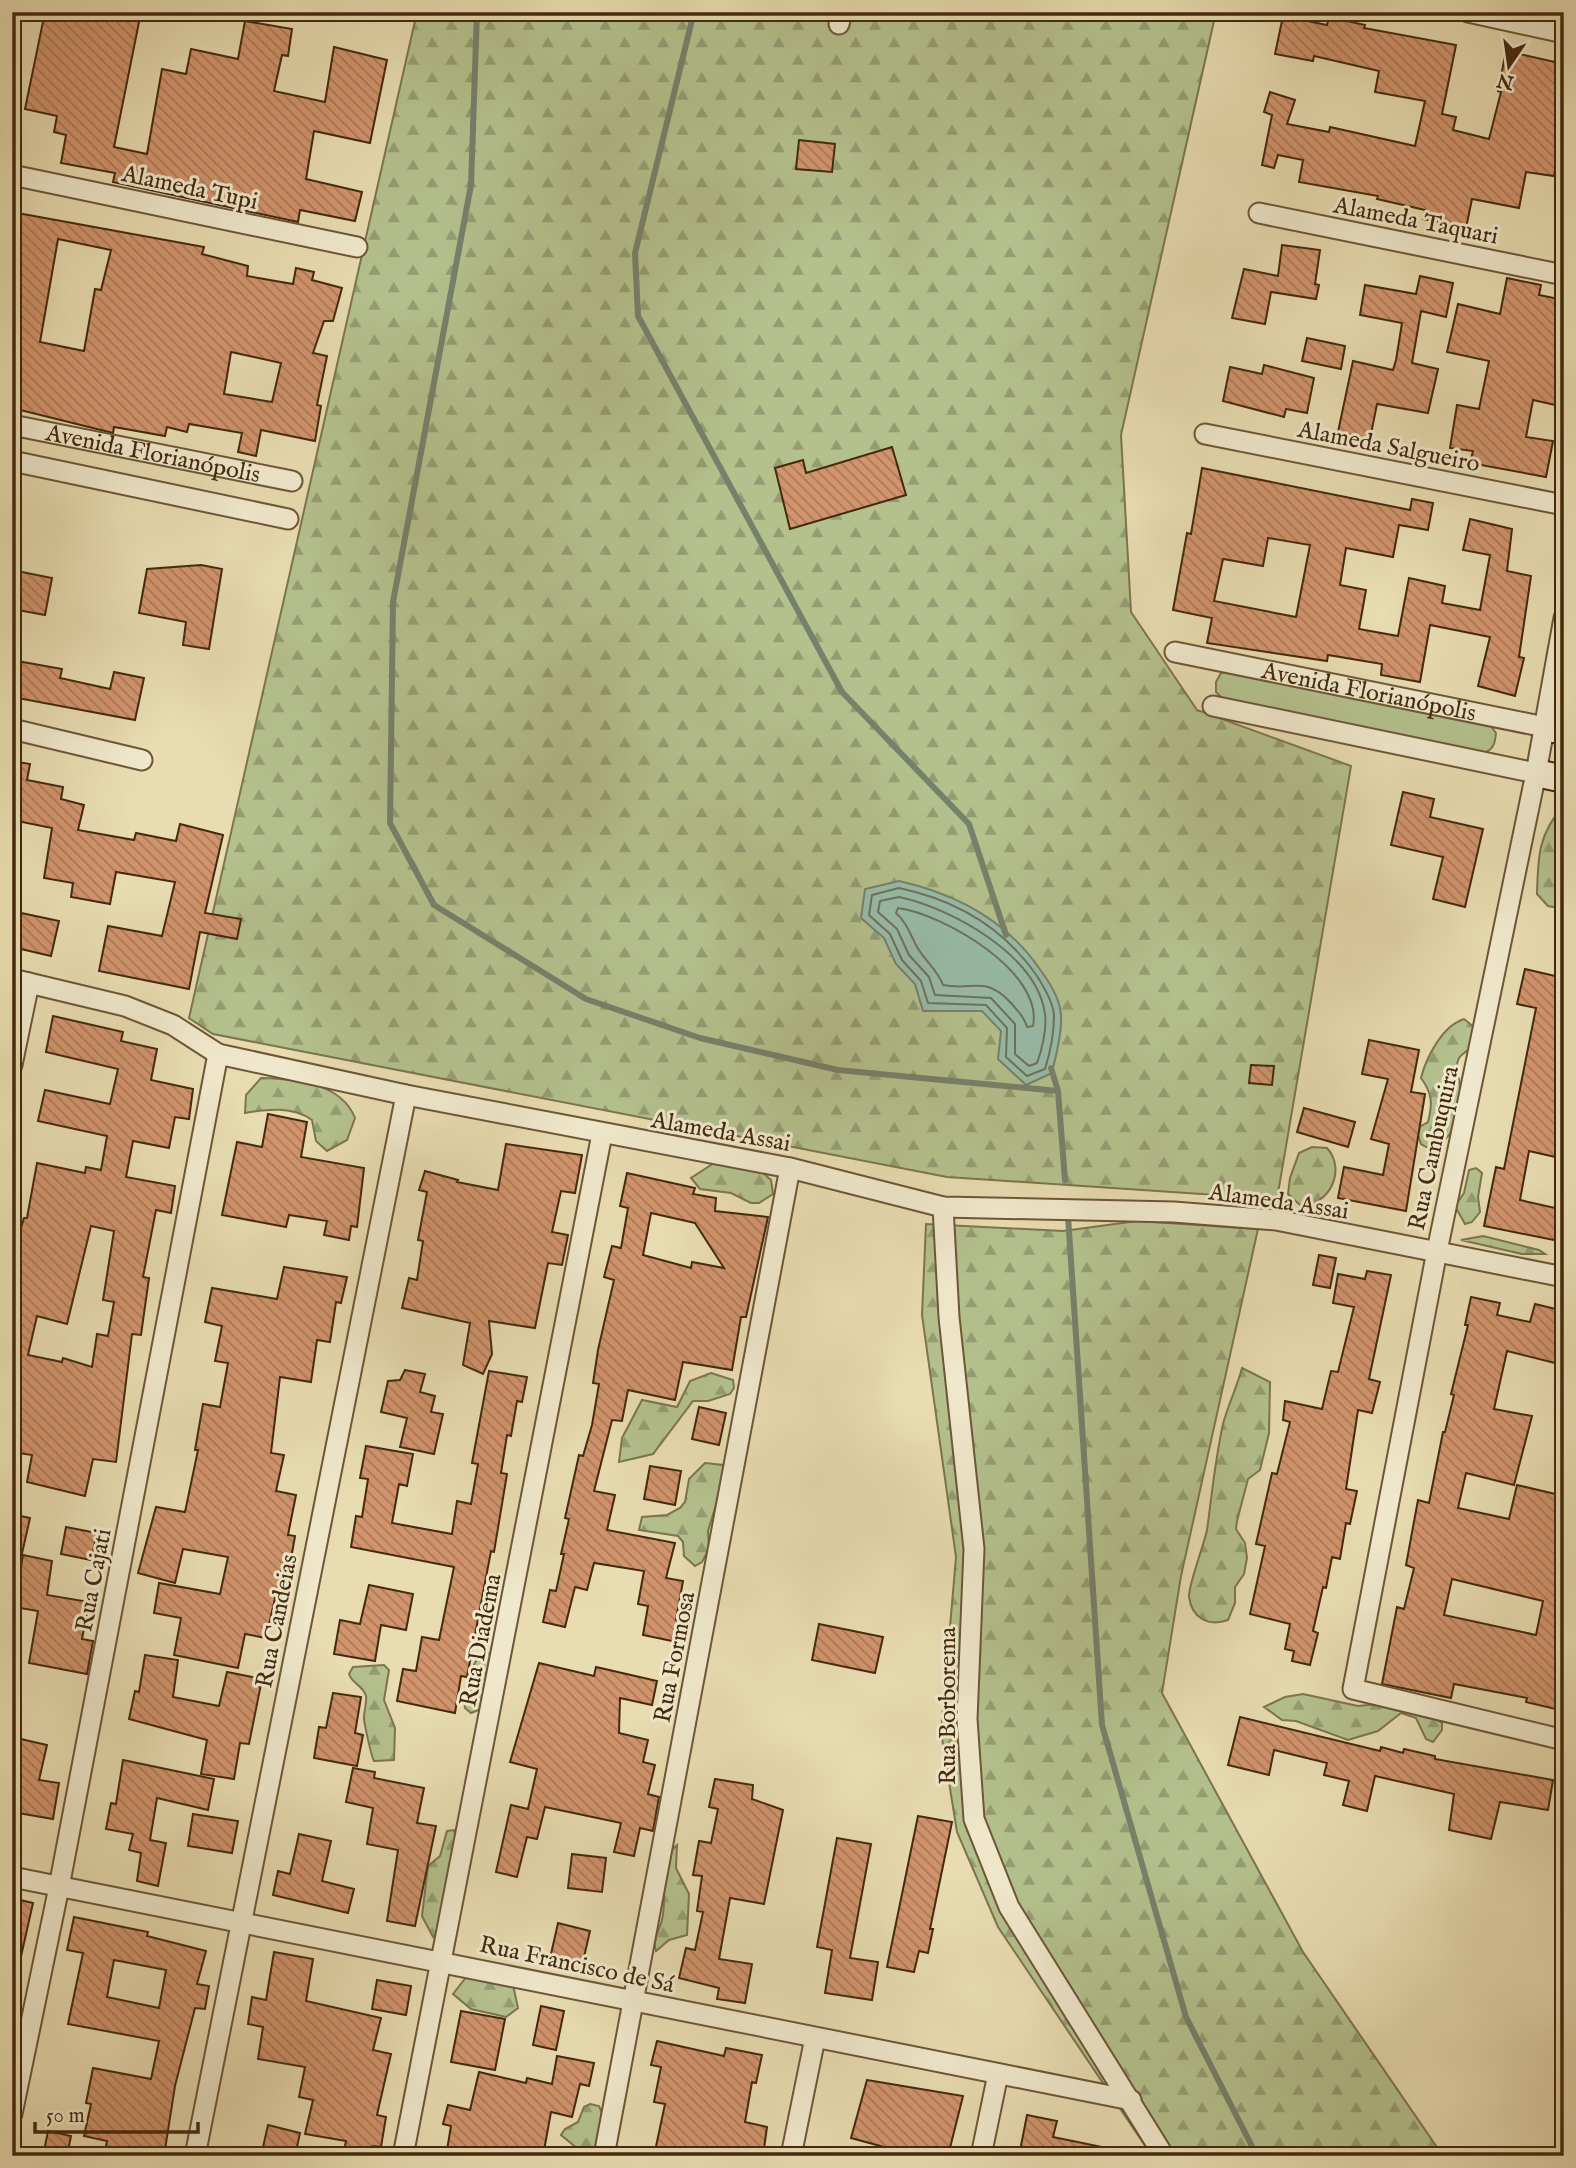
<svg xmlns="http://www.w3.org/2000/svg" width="1576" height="2168" font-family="'IM FELL English',serif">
<defs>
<pattern id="forest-firs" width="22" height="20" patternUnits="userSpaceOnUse" patternTransform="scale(1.75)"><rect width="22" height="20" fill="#b4c18d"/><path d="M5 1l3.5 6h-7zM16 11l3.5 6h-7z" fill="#949d72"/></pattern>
<pattern id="building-back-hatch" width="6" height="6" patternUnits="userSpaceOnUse" patternTransform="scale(1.75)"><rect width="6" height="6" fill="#d1946d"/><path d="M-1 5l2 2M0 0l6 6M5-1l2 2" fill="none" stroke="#ab7958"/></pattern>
</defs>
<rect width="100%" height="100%" fill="#e8dcb0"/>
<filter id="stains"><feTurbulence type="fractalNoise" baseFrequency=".00286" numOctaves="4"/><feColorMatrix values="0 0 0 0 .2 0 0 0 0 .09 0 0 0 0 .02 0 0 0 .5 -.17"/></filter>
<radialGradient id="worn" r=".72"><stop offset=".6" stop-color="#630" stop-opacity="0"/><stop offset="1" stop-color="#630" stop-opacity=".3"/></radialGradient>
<!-- grass -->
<path fill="#b4c18d" stroke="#7c754e" stroke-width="2" d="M1231,672L1490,725L1496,733C1495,743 1494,749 1484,753L1223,699L1216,692V682L1221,673Z"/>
<!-- forest -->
<path fill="url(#forest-firs)" stroke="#7c754e" stroke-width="2" d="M417,12H1216L1121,435L1131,612L1197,710L1351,766L1277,1199L947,1177L213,1034L189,1018Z
M1564,805V909L1548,906L1537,894C1538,857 1538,834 1564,805Z
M1464,1019L1475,1028L1473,1048C1468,1050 1462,1054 1459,1058C1454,1068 1459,1076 1460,1085C1462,1111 1456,1142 1428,1148L1421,1144L1416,1129L1428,1122C1433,1103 1432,1093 1421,1078C1426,1058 1442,1026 1464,1019Z
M261,1078C294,1079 341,1082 355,1118L347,1140L327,1151L316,1141L312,1120C293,1106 267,1109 245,1113L246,1095Z
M1312,1147L1327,1148C1347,1170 1329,1207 1300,1205L1288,1194L1290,1178L1299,1153Z
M714,1163L762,1172L771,1180L773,1194L759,1203H751L731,1193L700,1189L691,1178Z
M1476,1168L1482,1173L1478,1197L1480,1212L1472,1222L1465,1224L1455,1206L1464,1193L1469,1170Z
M1137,1221L1258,1229L1181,1576L1162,1693L1303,1952L1443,2156H1152L998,1927L957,1832L941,1732L956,1557L922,1315L926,1224L1063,1231Z
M1483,1236L1539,1250L1545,1254H1522L1461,1240Z
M1242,1368L1270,1382L1269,1433L1260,1470L1248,1479L1237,1521L1236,1529L1245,1543L1247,1558L1244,1574L1235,1587V1603L1228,1620C1208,1627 1192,1618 1189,1597C1188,1586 1204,1545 1207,1530C1212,1494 1215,1460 1223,1424C1228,1405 1237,1387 1242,1368Z
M711,1373L733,1380L734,1388L730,1394L708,1401H693L653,1454L619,1462L622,1438L642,1400L677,1407L690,1381Z
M705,1463L723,1465L725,1475L708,1531L709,1549L702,1562L695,1566L684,1556L683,1542L678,1536L639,1530L642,1517L667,1515L680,1508L685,1502L689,1479Z
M484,1652L491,1654L481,1709L471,1713L465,1708C462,1692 471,1662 484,1652Z
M384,1665L389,1670L384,1700L395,1728L394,1760L374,1761C372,1759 364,1723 364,1718C364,1711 367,1703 366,1696C363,1685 352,1684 349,1674L353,1667Z
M1303,1694L1358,1706L1380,1704L1425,1712L1442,1723V1730L1433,1742L1426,1739L1416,1718L1401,1713L1378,1731L1348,1740L1296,1721L1282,1720L1264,1707L1285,1697Z
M454,1830L456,1838L439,1932L433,1937L422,1916L428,1866L440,1856L447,1831Z
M677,1845L676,1868L689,1894L687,1935L669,1940L656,1951C652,1941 659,1931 662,1920C668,1896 657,1862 677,1845Z
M467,1976L513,1985L518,2008L506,2017L471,2009L453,1994Z
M590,2104L599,2106L602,2113L597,2156H580L578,2149L561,2135L565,2129L578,2122L584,2107Z"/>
<!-- water -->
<path fill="#97bca9" stroke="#76816b" stroke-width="2" d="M899,881C957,894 1007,920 1041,971C1050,983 1060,999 1061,1015C1062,1034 1056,1055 1052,1073L1026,1085L998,1059L1001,1031L982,1011H923L915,984L896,964L884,938L861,918L865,889Z"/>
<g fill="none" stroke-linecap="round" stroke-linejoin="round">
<!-- shore -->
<path stroke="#6e725c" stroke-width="2" d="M899,888C956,900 1004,928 1037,976C1044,987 1053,1002 1054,1015C1054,1032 1050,1053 1045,1069L1027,1076L1006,1057L1007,1028L986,1005L928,1003L921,981L902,960L890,934L869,915L872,895Z
M899,897C951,908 1037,955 1045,1014C1047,1028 1042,1050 1037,1063L1029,1066L1015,1054V1024L991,998L935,995L929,977L909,955L897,929L878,912L880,901Z
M898,908C943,914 1044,972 1033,1026L1027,1027C1024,1017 1018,1011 1011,1003C985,975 974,991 943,985C937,969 925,961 917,947C910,934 907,923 896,913Z"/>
<!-- stream -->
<path stroke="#76816b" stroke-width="6" d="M477,12L471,185L393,602L390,823L434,905L586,999L700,1038L838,1070L1058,1091
M692,20L635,253L638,316L842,692L969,824L1006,935
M1051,1068L1058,1091L1065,1180
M1068,1216L1102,1725L1186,2017L1257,2156"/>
</g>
<!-- building -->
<path fill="url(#building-back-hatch)" stroke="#44290f" stroke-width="2" fill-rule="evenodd" d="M45,12H141L114,147L147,154L162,69L186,74L191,49L238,59L245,21L292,29L288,56L282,55L274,91L325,102L334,47L387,60L370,143L314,131L306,179L362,192L355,221L300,210L298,222L113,182L115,173L61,163L66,135L54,132L57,116L25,109Z
M1283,16L1327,25L1329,17L1365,25L1364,28L1456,45L1442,114L1456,117L1453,130L1489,139L1501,92L1498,91L1506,51L1564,64V114L1556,147H1559L1554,176L1526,172L1519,208L1472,199L1466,228L1423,219L1425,210L1377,199L1378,196L1299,182L1303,160L1278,155L1274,168L1262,165L1272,115L1264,112L1270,92L1295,100L1287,124L1329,132L1330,127L1415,146L1425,101L1375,92L1379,71L1314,56L1313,61L1275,54Z
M799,140L835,144L832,172L796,169Z
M12,212L204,247L202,254L248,266L247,276L293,284L296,268L314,272L312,280L342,288L333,321H324L313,353L327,356L317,405L321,406L315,441L261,430L256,456L238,452L242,433L189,424L187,432L167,427L165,436L114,427L113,433L12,408ZM58,239L111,250L101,290L95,289L84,351L40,342ZM231,352L281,363L272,402L224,394Z
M1282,245L1320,250L1315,284L1319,285L1316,299L1271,292L1265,324L1232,318L1244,269L1278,276Z
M1420,276L1453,283L1446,317L1421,311L1412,363L1438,369L1428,413L1377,404L1370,439L1338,432L1353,361L1393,370L1396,360L1402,323L1360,315L1365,285L1416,294Z
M1507,278L1541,285L1539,295L1564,300V407L1533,400L1526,437L1553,441L1546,477L1470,463L1473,451L1450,448L1457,405L1479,409L1489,361L1447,352L1458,304L1500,314Z
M1307,338L1345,346L1341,369L1302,361Z
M1264,365L1314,378L1307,413L1286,409L1284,417L1223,401L1230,367L1262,374Z
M892,447L906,495L790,529L775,468L803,460L806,473Z
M1202,468L1410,510L1412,499L1433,503L1428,530L1399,525L1393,557L1346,548L1340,585L1366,590L1359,629L1398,636L1409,578L1445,586L1442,603L1480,610L1490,555L1463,550L1470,519L1512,529L1507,571L1531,576L1519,657L1524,658L1515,696L1478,686L1490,637L1430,625L1420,682L1381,675L1382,664L1328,655L1327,661L1207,643L1212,618L1173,610L1187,533L1191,534ZM1268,538L1310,545L1296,617L1214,601L1223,559L1263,566Z
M201,565L222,569L209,649L183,645L186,622L139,613L147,569Z
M12,570L52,578L45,615L12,609Z
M12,660L62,669L60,678L110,689L114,672L144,678L135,720L12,697Z
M12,761L30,764L27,780L63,787L61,799L84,805L78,830L134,840L136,833L176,841L180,824L223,835L205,913L241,919L237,939L200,932L189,989L99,971L108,926L162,936L175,882L116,872L110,904L71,897L73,883L44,878L52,828L12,820Z
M1403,792L1434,799L1430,817L1483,829L1465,907L1433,899L1443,857L1391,845Z
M12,911L59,921L51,956L12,947Z
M1525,969L1564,978V1159L1529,1151L1520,1200L1564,1210V1242L1484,1226L1496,1167L1504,1169L1536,1008L1517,1004Z
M53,1016L123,1032L121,1041L157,1049L151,1080L193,1089L189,1119L175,1117L169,1148L133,1141L126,1177L175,1186L171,1213L156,1210L143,1277L149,1278L141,1335L132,1334L116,1462L93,1459L85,1496L27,1482L32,1455L12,1452V1276L18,1248L12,1247V1227L21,1228L24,1218H27L37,1163L85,1173L86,1167L101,1170L107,1136L38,1121L45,1090L110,1104L118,1069L46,1052ZM91,1226L114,1231L103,1300L114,1302L108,1336L97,1334L92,1367L63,1358L62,1362L28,1355L37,1316L67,1324Z
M1369,1040L1419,1050L1411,1092L1425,1094L1406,1211L1338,1198L1344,1167L1383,1175L1389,1144L1371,1139L1388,1079L1362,1074Z
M1251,1065L1274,1066L1272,1085L1249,1083Z
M1304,1108L1355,1122L1348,1147L1297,1132Z
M268,1114L307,1122L301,1157L364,1168L357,1227L351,1226L349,1240L324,1235L327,1221L289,1215L286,1227L222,1215L237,1142L262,1147Z
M506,1144L582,1155L575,1193L561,1191L552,1232L568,1235L562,1265L548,1263L535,1328L489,1321L492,1354L483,1374L463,1365L470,1323L402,1308L409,1278L417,1280L423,1241L418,1240L427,1192L419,1190L425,1171L458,1180L457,1182L498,1190Z
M627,1173L695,1188L693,1194L716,1198L715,1211L768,1217L746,1317H741L732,1370L683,1362L675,1400L628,1390L622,1421L612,1420L594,1491L615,1495L607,1530L675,1543L666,1578L683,1581L676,1620H681L677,1642L643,1635L648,1606L638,1604L644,1571L594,1563L587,1590L575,1587L565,1627L543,1622L550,1590L556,1591L564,1554H561L569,1519L565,1518L579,1455L583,1456L592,1425L599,1384L593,1383L598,1350L614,1280L604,1277L612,1246L621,1248L628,1208L620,1206ZM651,1213L695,1223L724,1268L692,1262L691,1268L643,1255Z
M1319,1255L1336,1258L1330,1288L1313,1285Z
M284,1267L347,1277L341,1303L336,1302L330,1342L317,1340L311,1382L280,1377L271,1453L284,1455L276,1491L296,1495L288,1535L295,1536L290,1565L283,1563L266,1638L245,1634L238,1668L174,1655L181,1618L154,1613L159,1583L220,1594L228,1557L183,1549L175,1583L138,1573L156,1507L185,1512L198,1450H195L203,1404L220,1407L228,1363L215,1361L222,1326L205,1322L212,1288L277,1299Z
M1367,1271L1391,1275L1369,1379L1380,1382L1372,1413L1358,1410L1346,1489L1357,1491L1350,1524L1346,1523L1340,1559L1332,1557L1326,1588L1323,1587L1313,1631L1318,1633L1310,1665L1292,1661L1294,1651L1285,1649L1290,1624L1250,1614L1265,1546L1256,1544L1272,1473L1277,1474L1290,1422L1283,1420L1285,1401L1322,1409L1331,1371L1338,1372L1354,1307L1333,1303L1338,1274L1365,1279Z
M1471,1297L1500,1303L1497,1315L1530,1322L1535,1304L1564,1311V1326L1555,1363L1507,1351L1494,1409L1532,1416L1514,1485L1466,1473L1458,1508L1509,1519L1517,1485L1564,1496V1711L1526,1702L1527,1698L1454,1684L1451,1698L1382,1684L1397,1607L1404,1609L1414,1568L1406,1565L1418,1500L1429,1503L1443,1432H1445L1454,1395L1451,1394L1468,1325H1465ZM1452,1579L1543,1601L1536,1635L1444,1615Z
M405,1370L425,1374L420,1392L435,1396L431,1412L443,1414L434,1454L400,1447L407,1418L381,1412L388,1381L400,1380Z
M489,1371L527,1377L522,1402L517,1401L511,1436L507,1435L501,1473L507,1474L494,1552L491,1551L467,1677L461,1676L455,1713L397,1701L403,1669L416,1671L422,1637L439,1640L454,1567L351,1547L356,1516L362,1517L368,1479L360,1478L366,1446L413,1454L407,1486L399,1484L392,1523L452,1534L457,1501L471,1504L478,1464L472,1463Z
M699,1407L726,1413L719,1445L692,1439Z
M650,1466L681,1471L675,1505L644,1499Z
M12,1514L30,1518L19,1567L12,1566Z
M66,1527L97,1533L91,1560L61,1554Z
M23,1555L52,1561L47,1595L89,1602L82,1639L93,1641L87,1674L29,1663L38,1611L14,1607Z
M369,1585L413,1594L406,1630L381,1625L375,1661L334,1654L340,1620L360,1624Z
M819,1624L883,1637L875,1673L812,1660Z
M145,1655L178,1660L173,1697L219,1706L227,1672L262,1679L249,1744L240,1743L234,1779L201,1774L207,1740L129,1719L135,1691L139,1692Z
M539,1663L594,1676L596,1667L657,1681L652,1705L620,1698L619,1733L648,1740L643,1762L655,1765L648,1794L659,1797L653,1831L640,1828L634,1856L614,1852L621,1823L545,1807L537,1839L527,1837L517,1877L496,1872L511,1805L528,1809L537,1769L510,1762Z
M333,1693L361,1697L355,1733L363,1735L357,1766L314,1758L319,1727L326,1728Z
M1240,1717L1380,1751L1381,1747L1403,1753L1404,1749L1435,1756V1759L1553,1780L1548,1810L1500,1802L1491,1839L1449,1830L1454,1794L1375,1776L1367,1811L1343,1805L1349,1781L1324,1775L1327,1763L1274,1750L1269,1775L1228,1765Z
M12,1737L47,1745L39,1780L59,1783L53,1819L12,1812L19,1769L12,1768Z
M123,1760L214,1779L208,1810L157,1798L150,1840L166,1843L158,1886L137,1881L141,1853L129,1850L133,1834L106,1829L111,1803L116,1804Z
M353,1768L375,1772L374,1778L424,1788L417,1823L436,1826L415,1926L387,1921L398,1850L367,1844L373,1808L346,1802Z
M715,1779L753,1785L752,1799L783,1810L764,1904L730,1898L719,1959L752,1964L745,2003L717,1999L719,1988L679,1978L686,1948L695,1950L703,1912L697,1911L702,1876L693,1875L699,1841L711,1843L718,1809L709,1807Z
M193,1814L238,1821L232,1853L188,1846Z
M918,1816L952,1822L930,1929H933L928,1953L919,1951L914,1972L887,1967Z
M299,1834L331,1841L322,1881L354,1889L348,1913L273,1895L278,1871L290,1874Z
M837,1838L871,1844L850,1958L878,1962L872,2000L825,1993L832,1950L817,1947Z
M572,1854L606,1858L602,1892L568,1888Z
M12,1898L33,1903L20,1961L12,1960Z
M74,1917L148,1932L147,1936L206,1951L197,1984L209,1986L205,2009L195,2008L175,2086L164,2156H104L107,2141L84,2136L91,2104L86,2103L93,2068L151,2079L159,2041L68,2024L83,1953L67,1950ZM114,1960L166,1970L159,2008L107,1997Z
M558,1923L590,1931L581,1970L549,1963Z
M274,1952L313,1959L306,2001L381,2018L373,2050L391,2054L377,2115L386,2117L381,2147L373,2146L371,2156H343L346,2141L305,2134L313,2100L299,2097L305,2067L258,2059L263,2027L248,2024L252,1997L266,2000Z
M377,1980L411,1986L406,2015L372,2009Z
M541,2006L564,2011L556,2050L533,2045Z
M461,2011L505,2019L495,2070L451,2062Z
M657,2041L724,2056L726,2048L762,2055L756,2083L752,2082L745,2122L767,2127L763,2156H654L665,2104L654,2102L661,2067L651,2065Z
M557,2056L594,2063L589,2086L580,2084L572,2117L551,2112L543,2156H446L451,2126L443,2124L448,2105L470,2110L479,2072L526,2083L527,2078L552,2084Z
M867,2080L963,2096L948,2156H893L895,2150L851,2138Z
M1027,2115L1057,2121L1053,2137L1107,2148L1106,2156H1019Z
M268,2125L300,2133L295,2156H261Z
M48,2131L71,2136L67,2156H43Z"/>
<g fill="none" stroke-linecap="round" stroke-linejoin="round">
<defs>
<g id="street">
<path d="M1468,12L1564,33"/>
<path d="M839,24L842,12"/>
<path d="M12,175L357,247"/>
<path d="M1259,213L1564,275"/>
<path id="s1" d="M12,425L292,481"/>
<path d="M1205,434L1564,505"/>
<path d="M12,461L288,519"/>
<path d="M1564,618L1536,773L1437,1251L1353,1689L1564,1740"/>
<path id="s2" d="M1175,652L1545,727"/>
<path d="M1213,706L1536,773"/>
<path d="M12,729L142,760"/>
<path d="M12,979L125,1006L173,1025L218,1054L406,1095L790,1168L943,1207L1174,1212L1276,1220L1564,1277"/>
<path d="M12,1065L29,983"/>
<path d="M943,1207L949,1317L974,1549L967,1719L974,1819L1009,1907L1164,2156"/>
<path d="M12,1877L1131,2100"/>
<path d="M12,2114L59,1887L218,1054"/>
<path d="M195,2156L406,1095"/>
<path d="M403,2156L602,1134"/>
<path d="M604,2156L790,1168"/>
<path d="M791,2156L815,2038"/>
<path d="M981,2156L998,2074"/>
</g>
<path id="secondary" d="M1545,727L1564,731
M1536,773L1564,779"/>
</defs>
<!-- street casing -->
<use href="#street" stroke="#6d5637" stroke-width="23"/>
<!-- secondary casing -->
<use href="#secondary" stroke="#44290f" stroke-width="30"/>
<!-- street -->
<use href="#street" stroke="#f0e8cc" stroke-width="19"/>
<!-- secondary -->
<use href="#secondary" stroke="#f0e8cc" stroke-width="26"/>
</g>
<g text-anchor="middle" stroke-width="6" stroke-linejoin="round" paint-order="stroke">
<!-- street labels -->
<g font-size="24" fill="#44290f" stroke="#f0e8cc">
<text transform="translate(190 187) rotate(12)" y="8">Alameda Tupi</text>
<text transform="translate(1416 220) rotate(11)" y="8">Alameda Taquari</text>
<text transform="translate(1389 446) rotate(11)" y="8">Alameda Salgueiro</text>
<text dy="8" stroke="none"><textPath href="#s1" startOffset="144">Avenida Florianópolis</textPath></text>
<text dy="8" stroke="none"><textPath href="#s2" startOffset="198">Avenida Florianópolis</textPath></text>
<text transform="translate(721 1131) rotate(10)" y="8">Alameda Assai</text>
<text transform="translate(1433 1148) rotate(-78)" y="8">Rua Cambuquira</text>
<text transform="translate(1279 1201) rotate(8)" y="8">Alameda Assai</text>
<text transform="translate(93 1580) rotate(-79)" y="8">Rua Cajati</text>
<text transform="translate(276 1621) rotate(-79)" y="8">Rua Candeias</text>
<text transform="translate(480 1640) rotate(-79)" y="8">Rua Diadema</text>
<text transform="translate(674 1657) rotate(-79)" y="8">Rua Formosa</text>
<text transform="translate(947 1706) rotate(-90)" y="8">Rua Borborema</text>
<text transform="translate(577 1964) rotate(12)" y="8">Rua Francisco de Sá</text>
</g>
</g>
<!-- margin -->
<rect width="1576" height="2168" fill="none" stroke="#e8dcb0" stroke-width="42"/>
<rect x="14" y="14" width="1548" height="2140" fill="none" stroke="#44290f" stroke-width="3.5"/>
<rect x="21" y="21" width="1534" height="2126" fill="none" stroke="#44290f" stroke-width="2"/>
<!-- north arrow -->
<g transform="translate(1509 66) rotate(193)" stroke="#f0e8cc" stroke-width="5" paint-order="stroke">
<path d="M0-5L12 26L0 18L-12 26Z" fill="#44290f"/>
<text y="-10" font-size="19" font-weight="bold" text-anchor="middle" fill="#44290f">N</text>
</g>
<!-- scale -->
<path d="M35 2122v10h163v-10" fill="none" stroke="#44290f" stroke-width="3.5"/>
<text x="46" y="2122" font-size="21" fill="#44290f" stroke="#f0e8cc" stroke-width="5" paint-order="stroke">50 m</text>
<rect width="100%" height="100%" filter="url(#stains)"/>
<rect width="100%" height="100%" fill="url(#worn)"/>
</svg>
